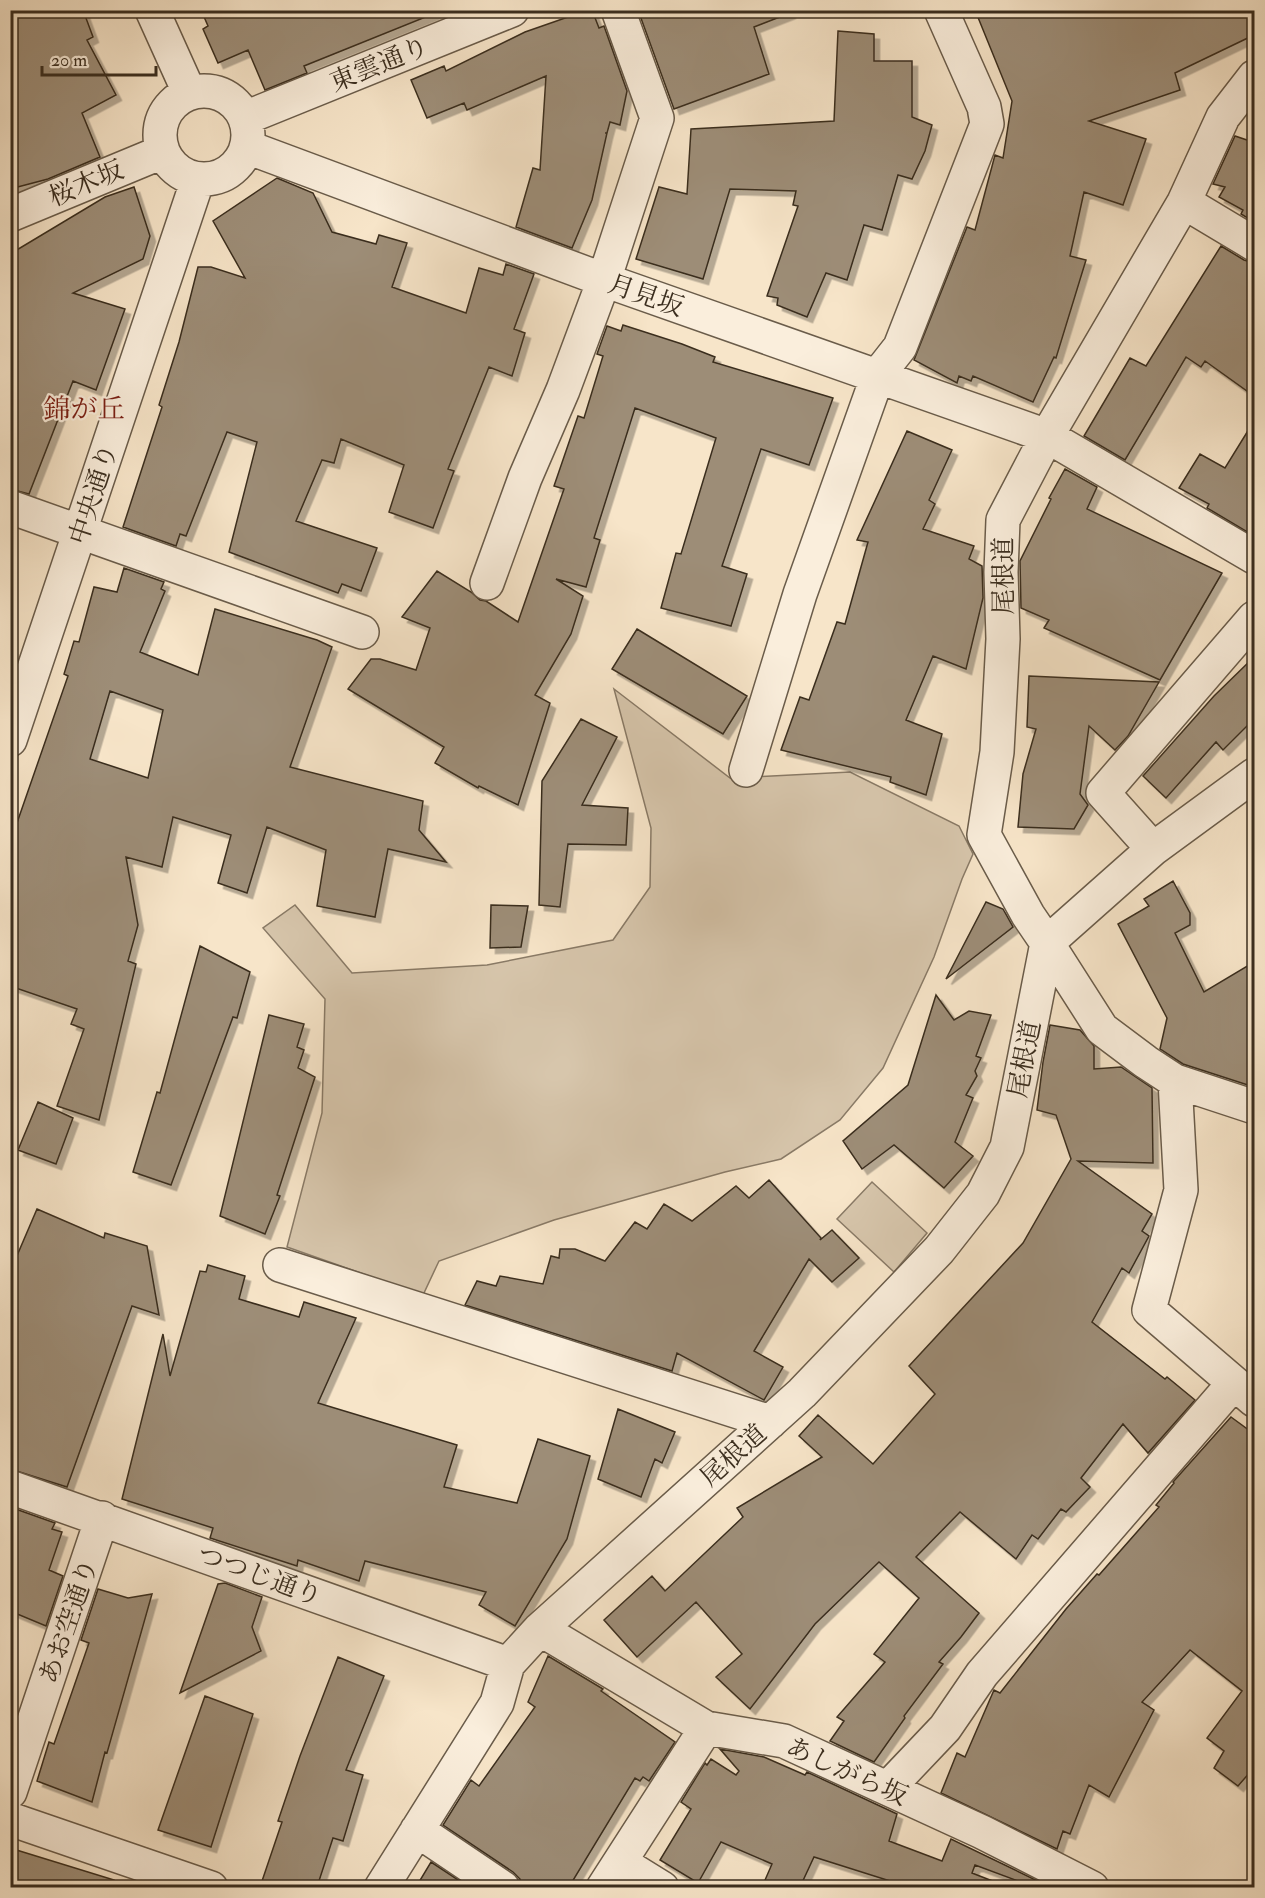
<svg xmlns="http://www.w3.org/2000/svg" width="1265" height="1898" font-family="'IM FELL Double Pica','Noto Serif JP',serif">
<defs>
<filter id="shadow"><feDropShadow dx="5.5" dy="5.5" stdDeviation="0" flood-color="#0004"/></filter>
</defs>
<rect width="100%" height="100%" fill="#f7e5c9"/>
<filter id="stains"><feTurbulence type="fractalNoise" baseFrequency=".00333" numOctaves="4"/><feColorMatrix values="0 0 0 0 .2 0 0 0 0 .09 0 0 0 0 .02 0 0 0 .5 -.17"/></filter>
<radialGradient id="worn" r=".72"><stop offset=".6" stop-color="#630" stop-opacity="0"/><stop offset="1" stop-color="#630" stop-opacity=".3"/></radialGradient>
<!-- green -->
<path fill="#d7c6ac" stroke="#897a66" stroke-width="1.5" d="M614,689L730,778L850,772L959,826L973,854L962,879L934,957L883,1068L840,1120L781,1159L725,1172L554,1220L439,1261L423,1295L287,1247L322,1113L325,999L263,928L295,905L352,973L487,965L613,940L650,887L651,828Z
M872,1182L927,1233L894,1272L837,1219Z"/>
<!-- building -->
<path fill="#9d8d77" stroke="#3b2e1f" stroke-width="1.5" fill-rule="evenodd" filter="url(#shadow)" d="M10,10H83L93,37L87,40L116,95L82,113L100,157L48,179L10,189Z
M201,10H438V12L304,66L307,73L265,90L248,50L218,63L203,29L208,26Z
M588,10H592L599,28L604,26L627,91L620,125L610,122L607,133H605H607L592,200L572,248L516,227L533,168L540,170L546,76L467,110L464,103L427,118L411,80L444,66L446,71L525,32Z
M638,10H789L790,13L754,27L769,74L674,109Z
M975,10H1246L1254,35L1175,73L1180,90L1089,121L1146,139L1123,205L1084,192L1070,256L1086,260L1056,358L1054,357L1033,402L973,376L971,381L959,376L957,383L914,360L967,227L975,230L995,155L1003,158L1012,101Z
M838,31L874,34V61H912V117L932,125L925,151L912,179L898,175L882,230L864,225L847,280L826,273L807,317L777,305L778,298L767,296L798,206L793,205L796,191L730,189L703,279L636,259L659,187L687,194L691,129L834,121Z
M1254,132V222L1241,214L1243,210L1219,197L1225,187L1213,184L1235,136L1250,141Z
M277,178L313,193L332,232L376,244L379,235L407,243L392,287L466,313L479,268L503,275L506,264L534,274L514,329L525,333L512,376L489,367L448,469L454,471L433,528L389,512L404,465L341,439L334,463L322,460L296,521L377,548L361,591L342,584L338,593L229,552L257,442L227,432L186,536L180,534L176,546L123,527L162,407L159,405L179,342L198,267H211L245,278L213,221Z
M134,187L150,236L143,259L73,293L125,309L96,390L73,381L29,494L10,489V254L105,197Z
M1221,246L1244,260L1254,263V396L1205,361L1201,367L1186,357L1125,460L1084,436L1130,358L1146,366Z
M623,325L682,344L715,357L713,362L833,398L809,465L761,449L722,566L747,574L731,626L661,608L676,553L681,554L716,438L635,408L594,538L600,540L586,587L556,579L583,596L571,634L535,695L550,703L518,805L479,786L478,788L435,763L444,747L348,689L371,659H380L416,670L430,628L402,617L437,571L471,592L480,600L486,601L518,622L564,489L554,486L578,416L584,418L603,356L597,354L607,326L621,331Z
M1254,421V536L1207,508L1209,504L1179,488L1200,454L1225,468Z
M907,431L952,450L929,500L935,504L923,529L974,546L969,559L982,566L983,598L966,669L933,656L906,720L942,734L926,795L890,782L891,777L781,750L800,697L809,700L837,622L845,624L868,542L857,540Z
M1065,469L1097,487L1087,509L1222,573L1160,680L1044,628L1049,620L1021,608L1020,561L1051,499L1049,498Z
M124,568L164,582L161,589L165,591L140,652L198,675L215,609L317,640L332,647L290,767L423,801L419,830L446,862L388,849L375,917L317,906L326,850L267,827L247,893L218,883L231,835L173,817L162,867L126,857L138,925L128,961L136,964L99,1120L57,1106L84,1029L71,1024L77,1009L10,986V843L68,676L64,674L74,641L79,642L94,587L117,592ZM110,691L163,710L148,778L90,759Z
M637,629L747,696L723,734L612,669Z
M1254,657V719L1223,750L1216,742L1166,798L1143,776L1214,696Z
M1029,676L1159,682L1128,736L1115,750L1089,726L1080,794L1088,805L1074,829L1018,827L1023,774L1036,729L1027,727Z
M581,719L617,737L582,805L628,808L626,845L568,844L560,907L539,905L542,781Z
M1173,881L1190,913V925L1175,933L1204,992L1254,962V1087L1183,1064L1160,1049L1167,1018L1118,924L1149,906L1144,899Z
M986,902L1003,909L1013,927L946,979Z
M491,905L528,906L521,947L490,948Z
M200,946L250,972L237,1018L233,1017L171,1185L133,1172L157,1092L160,1093Z
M936,995L954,1020L969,1011L991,1015L976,1056L981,1058L975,1071L977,1076L966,1095L973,1098L955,1142L973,1156L944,1188L894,1145L862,1169L843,1141L908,1085Z
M269,1015L304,1024L297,1047L304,1050L298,1068L315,1077L277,1195L280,1196L265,1234L220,1216Z
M1050,1025L1080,1030L1094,1046V1069L1121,1067L1152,1088L1153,1163L1078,1161L1152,1214L1142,1231L1149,1236L1129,1273L1122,1268L1092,1322L1165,1379L1167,1377L1195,1400L1148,1453L1123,1424L1081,1478L1090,1487L1066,1512L1061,1509L1038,1539L1032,1535L1016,1559L960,1512L916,1557L979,1613L961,1637L939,1662L943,1664L904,1716L905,1718L874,1762L830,1741L844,1721L837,1717L885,1662L874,1654L919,1598L879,1562L815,1624L750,1709L716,1677L742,1654L696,1602L637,1657L604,1620L652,1576L665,1591L743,1517L737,1508L822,1457L799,1436L818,1415L873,1464L935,1394L909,1366L1023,1243L1071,1159L1056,1115L1037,1110L1043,1062Z
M38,1102L73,1118L56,1164L18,1150Z
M769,1180L821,1238L820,1240L832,1230L859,1258L832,1282L809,1259L754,1351L783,1367L764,1400L677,1353L672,1371L465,1305L477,1281L496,1286L500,1276L543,1284L551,1256L559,1258L560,1249H575L605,1261L635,1222L647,1229L664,1204L692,1221L736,1186L749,1198Z
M37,1209L104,1238L105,1233L147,1246L159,1315L132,1306L67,1487L10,1469V1272Z
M208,1265L245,1276L239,1299L299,1317L304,1302L356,1318L318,1403L457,1445L444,1487L517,1503L538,1439L590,1456L567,1539L515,1626L479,1605L486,1592L365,1561L359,1581L298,1560L297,1566L210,1538L213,1528L122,1499L163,1334L170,1376L200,1271L206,1272Z
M618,1409L675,1432L662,1463L655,1459L641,1497L598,1479Z
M1231,1417L1254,1434V1774L1251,1771L1238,1786L1214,1768L1224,1751L1207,1738L1242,1691L1190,1650L1142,1702L1154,1710L1109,1797L1089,1785L1070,1834L1063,1831L1057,1849L941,1793L957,1753L965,1757L994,1690L1000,1693L1066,1609L1097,1574L1099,1575L1159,1507L1156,1505L1174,1483L1173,1482Z
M10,1507L55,1523L52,1529L62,1532L49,1570L63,1576L46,1626L10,1611Z
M225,1583L262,1597L252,1627L261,1651L180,1693L218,1584Z
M98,1589L128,1598L152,1594L107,1753L105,1752L92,1802L37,1781L49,1742L54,1744L89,1643L81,1640Z
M548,1656L603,1689L601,1691L675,1742L649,1781L643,1777L640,1781L635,1778L569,1887H521L520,1879L513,1872L443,1825L471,1780L479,1786L535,1707L528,1702Z
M338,1657L384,1676L346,1770L363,1775L343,1841L333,1838L317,1887H260L282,1822L278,1821L300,1756Z
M205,1696L253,1714L211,1847L158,1830Z
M720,1749L764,1757L805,1775L807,1772L897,1814L889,1841L942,1861L951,1839L1046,1885L1045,1887H1034L975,1865L972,1873L1003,1885V1887H909L814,1857L800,1887H762L772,1864L721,1842L698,1883L660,1860L691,1809L681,1802L705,1763L707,1765L711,1759L736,1775L739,1771Z
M10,1848L114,1880L112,1887H10Z
M431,1862L469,1887H416Z"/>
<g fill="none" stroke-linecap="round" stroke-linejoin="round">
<defs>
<path id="minor" d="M152,10L189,92
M160 135a44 44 0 1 1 88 0a44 44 0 1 1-88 0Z
M245,118L512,10
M247,147L604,280L1047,436L1254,557
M1184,202L1254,244
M10,215L162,152
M10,507L362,632
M487,583L525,478L563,390L604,280L657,118L618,10
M10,740L198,179
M746,770L800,594L878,375L900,347L987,124L984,107L941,10
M1254,775L1153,849L1047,943L1102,1029L1146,1062L1175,1081L1254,1107
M1153,849L1103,793L1254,618
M1175,1081L1181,1190L1149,1310L1254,1400
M280,1265L770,1422
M10,1487L508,1664
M540,1629L706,1728L784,1741L982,1832L1092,1888
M888,1788L945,1728L982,1674L1234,1383
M10,1792L102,1518
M10,1819L211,1888
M417,1830L503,1888
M620,1862L662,1888
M381,1888L497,1703L508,1664L540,1629L802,1393L939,1250L983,1194L1007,1147L1047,943L1028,915L984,835L997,752L1003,639L1001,572L1003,520L1047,436L1184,202L1223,117L1254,77
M603,1888L706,1728"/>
</defs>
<!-- minor casing -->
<use href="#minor" stroke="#6a5c4a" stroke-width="36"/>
<!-- minor -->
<use href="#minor" stroke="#faeedc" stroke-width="33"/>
</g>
<g text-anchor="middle" stroke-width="4.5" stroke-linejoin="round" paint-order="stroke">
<!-- street labels -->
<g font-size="26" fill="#3b2e1f" stroke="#faeedc">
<text transform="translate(379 64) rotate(-22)" y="9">東雲通り</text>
<text transform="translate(86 183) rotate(-23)" y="9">桜木坂</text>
<text transform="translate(646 295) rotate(19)" y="9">月見坂</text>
<text transform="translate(93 494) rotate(-72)" y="9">中央通り</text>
<text transform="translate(1003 576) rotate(-90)" y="9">尾根道</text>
<text transform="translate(1024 1059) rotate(-79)" y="9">尾根道</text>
<text transform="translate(733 1455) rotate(-42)" y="9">尾根道</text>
<text transform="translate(260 1575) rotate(20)" y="9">つつじ通り</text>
<text transform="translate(68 1621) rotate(-71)" y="9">あお空通り</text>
<text transform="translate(847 1771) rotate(24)" y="9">あしがら坂</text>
</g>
<!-- neighbourhood labels -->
<g font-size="27" fill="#7a1f14" stroke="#faeedc">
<text x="84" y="418">錦が丘</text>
</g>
</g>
<!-- margin -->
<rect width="1265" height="1898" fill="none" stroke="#f7e5c9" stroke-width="36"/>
<rect x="12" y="12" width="1241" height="1874" fill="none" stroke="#3b2e1f" stroke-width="3"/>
<rect x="18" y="18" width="1229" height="1862" fill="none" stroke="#3b2e1f" stroke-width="1.5"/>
<!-- scale -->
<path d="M42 66v9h114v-9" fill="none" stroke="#3b2e1f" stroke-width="3"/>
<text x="51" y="66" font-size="18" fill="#3b2e1f" stroke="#faeedc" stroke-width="4.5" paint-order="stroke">20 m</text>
<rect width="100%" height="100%" filter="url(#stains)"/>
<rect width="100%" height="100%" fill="url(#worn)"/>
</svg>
